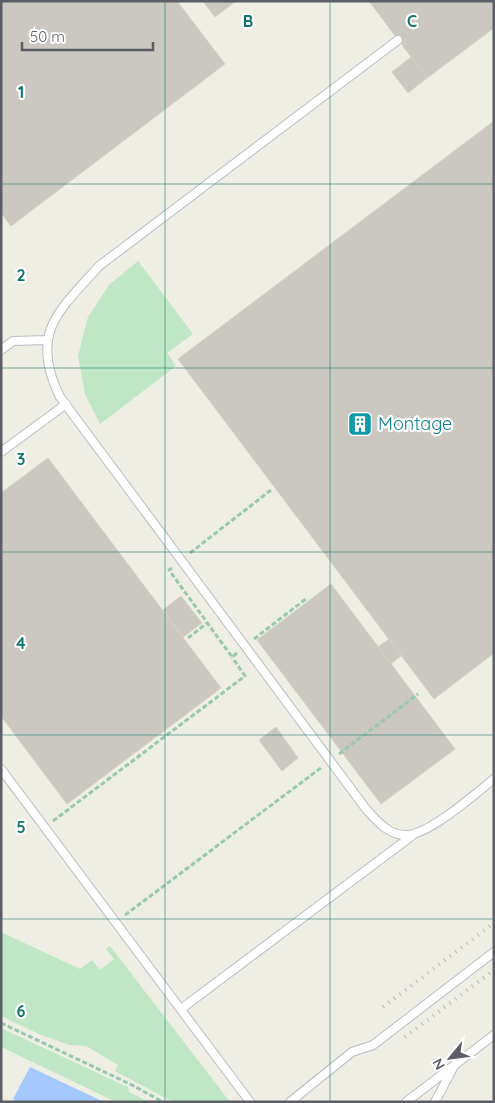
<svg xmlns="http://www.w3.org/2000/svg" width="495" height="1103" font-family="Quicksand,sans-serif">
<rect width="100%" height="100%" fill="#efeee4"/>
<!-- green -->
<path fill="#bfe7c5" d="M138,261L193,334L167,353L176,366L100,424L85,394L78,356L88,317L109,285Z
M1,932L80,969L92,960L100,970L114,959L106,949L110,946L230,1102H173L115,1071L118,1065L86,1046L69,1045L39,1034L1,1016Z
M1,1028L128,1087L129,1092L149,1102H116L1,1047Z"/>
<!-- water -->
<path fill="#a3c9ff" d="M30,1067L104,1102H15L13,1099Z"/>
<!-- building -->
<path fill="#cac8c1" stroke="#d3d1c2" d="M1,1H177L225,64L11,226L1,213Z
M203,1H236L215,17Z
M369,1H494V28L427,78Z
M411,57L427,78L408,93L392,72Z
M494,121V653L434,699L178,359Z
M48,458L221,688L67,804L1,716V493Z
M331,584L455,749L381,804L257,640Z
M181,596L202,623L183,637L163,610Z
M389,639L402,655L391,664L378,647Z
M276,727L298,758L282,771L259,740Z"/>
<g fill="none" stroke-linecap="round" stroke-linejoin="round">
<defs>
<path id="lane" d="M398,40L99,266C58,312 29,333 60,397L366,809C377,821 389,836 407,835C430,834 475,794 494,779
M1,350L13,341L47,340
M1,452L66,404
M1,769L250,1102
M181,1009L413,835
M290,1102L352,1052L373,1045L494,952
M406,1102L494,1035
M435,1102L453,1068"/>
</defs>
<!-- lane casing -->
<use href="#lane" stroke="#bbbcc3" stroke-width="10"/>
<!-- path -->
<path stroke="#98c8ad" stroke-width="3" stroke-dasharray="5 2.5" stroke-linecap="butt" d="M190,553L271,490
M172,568L169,570L232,657L237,653
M188,638L207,623
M254,639L307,598
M339,754L418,694
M53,821L245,676L232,657
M125,915L322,767
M1,1023L132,1085L163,1102"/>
<!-- lane -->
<use href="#lane" stroke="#fff" stroke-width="8"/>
<!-- rail -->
<path stroke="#b7b7b8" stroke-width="4" stroke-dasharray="1 6" stroke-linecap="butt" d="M383,1007L494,923
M405,1037L494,970"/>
</g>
<!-- grid -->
<path fill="none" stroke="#0f766e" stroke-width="1" stroke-opacity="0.55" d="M165,1V1102M330,1V1102M1,184H494M1,368H494M1,552H494M1,735H494M1,919H494"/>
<!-- icons -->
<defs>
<symbol id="building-square" viewBox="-11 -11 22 22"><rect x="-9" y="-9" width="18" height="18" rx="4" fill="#0f9aa8" stroke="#fff"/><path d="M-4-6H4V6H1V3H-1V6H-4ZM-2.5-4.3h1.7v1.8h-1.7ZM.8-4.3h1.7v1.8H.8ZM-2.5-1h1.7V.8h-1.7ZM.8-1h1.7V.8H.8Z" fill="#fff"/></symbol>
</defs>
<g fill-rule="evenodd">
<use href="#building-square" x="346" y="410" width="28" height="28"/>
</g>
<g text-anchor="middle" stroke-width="4.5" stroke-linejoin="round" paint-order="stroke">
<!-- culture labels -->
<g font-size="18" fill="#0d838f" stroke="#fff" text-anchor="start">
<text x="378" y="430">Montage</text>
</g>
</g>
<g font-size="16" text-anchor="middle" font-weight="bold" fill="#0f766e" stroke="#fff" stroke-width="4.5" stroke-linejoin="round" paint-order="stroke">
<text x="248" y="27">B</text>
<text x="412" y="27">C</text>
<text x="21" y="98">1</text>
<text x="21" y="281">2</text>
<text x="21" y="465">3</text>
<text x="21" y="649">4</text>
<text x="21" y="833">5</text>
<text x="21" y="1017">6</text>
</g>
<!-- border -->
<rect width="495" height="1103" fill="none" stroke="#5c5e65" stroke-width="5"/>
<!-- north arrow -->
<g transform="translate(450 1058) rotate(241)" stroke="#ffffff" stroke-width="4" paint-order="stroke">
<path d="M0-4L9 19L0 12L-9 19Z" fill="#5c5e65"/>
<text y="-8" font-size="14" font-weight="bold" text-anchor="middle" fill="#5c5e65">N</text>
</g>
<!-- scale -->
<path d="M22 42v8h131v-8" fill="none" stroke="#5c5e65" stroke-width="2.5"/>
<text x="30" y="42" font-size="15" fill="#5c5e65" stroke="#ffffff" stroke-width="4" paint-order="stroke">50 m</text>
</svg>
